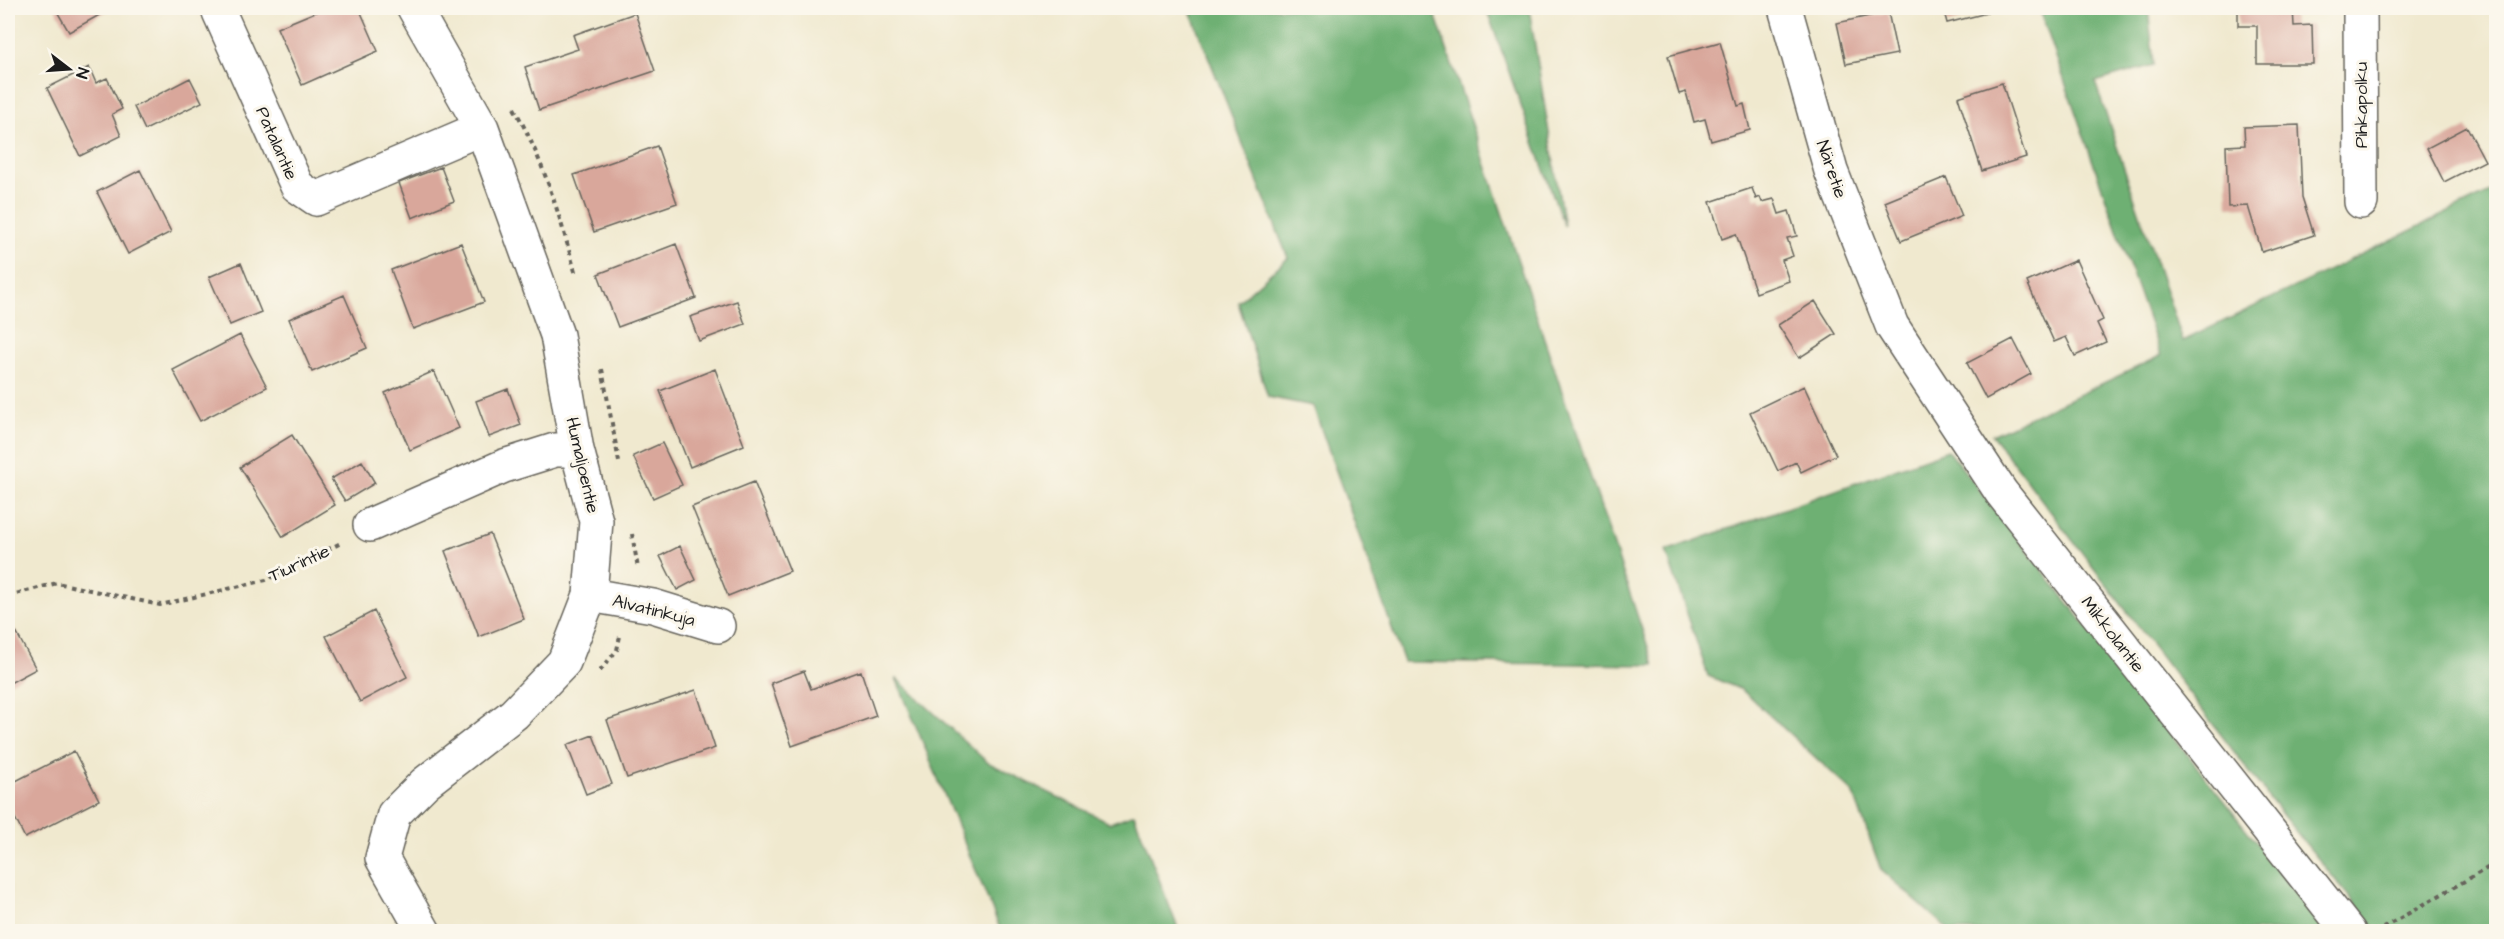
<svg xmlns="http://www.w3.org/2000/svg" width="2504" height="939" font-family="'Architects Daughter',sans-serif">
<rect width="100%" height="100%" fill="#fbf7ec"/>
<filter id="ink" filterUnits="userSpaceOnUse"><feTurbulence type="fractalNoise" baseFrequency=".0167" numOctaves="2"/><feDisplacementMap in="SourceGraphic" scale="12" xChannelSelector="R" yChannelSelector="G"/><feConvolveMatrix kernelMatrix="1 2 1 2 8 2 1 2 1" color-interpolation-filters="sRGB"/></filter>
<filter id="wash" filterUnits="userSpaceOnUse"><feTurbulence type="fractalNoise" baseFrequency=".008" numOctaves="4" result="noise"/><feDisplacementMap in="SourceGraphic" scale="24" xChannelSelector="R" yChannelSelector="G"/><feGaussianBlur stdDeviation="1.35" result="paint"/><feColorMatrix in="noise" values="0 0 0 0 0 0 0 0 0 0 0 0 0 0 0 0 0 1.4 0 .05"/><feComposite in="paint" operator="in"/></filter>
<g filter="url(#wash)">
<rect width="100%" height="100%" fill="#f0e9cf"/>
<!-- forest -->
<path fill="#6eb073" stroke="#456648" stroke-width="1.5" d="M1189,8H1433L1654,665L1404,662L1313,406L1268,397L1238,302L1288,258Z
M1486,8H1529L1564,226Z
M2039,8H2148L2154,65L2095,82L2183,341L2496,189V931H2377L2280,812L1992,435L2161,356Z
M1948,450L2326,931H1950L1881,870L1853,792L1742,690L1708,676L1666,551Z
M896,678L987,762L1110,823L1134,814L1179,931H1001Z"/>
<g id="blocks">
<!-- building -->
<path fill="#d9a79b" d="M55,8H112L69,32Z
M325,8H359L378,51L302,85L277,28Z
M1943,8H1986L1987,13L1947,23Z
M2238,8H2293L2294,26L2312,25L2313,64H2257V26H2238Z
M1888,12L1897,54L1846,64L1837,23Z
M635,13L655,71L539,110L525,67L578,49L573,35Z
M1720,42L1738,106L1744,104L1750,130L1711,141L1705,119L1694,122L1686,92L1679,94L1668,56Z
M89,67L96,83L107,78L122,109L112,114L121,136L80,156L47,88Z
M190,78L202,102L145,130L134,107Z
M2002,83L2026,157L1982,171L1958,97Z
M2299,125L2302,197L2314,235L2262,252L2248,206L2228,207L2226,146L2245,145L2244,127Z
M2467,127L2485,161L2444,182L2427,148Z
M657,146L677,203L594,232L574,175Z
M441,167L454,201L412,218L399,183Z
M140,170L171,232L128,254L97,192Z
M1946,177L1962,216L1901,241L1885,202Z
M1752,188L1756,199L1760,197L1762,202L1774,199L1779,214L1789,211L1797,236L1787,238L1793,256L1782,260L1789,281L1756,293L1736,234L1722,239L1710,202Z
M461,243L484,302L413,329L391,270Z
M676,244L696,298L618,327L598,274Z
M2076,260L2103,320L2097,323L2106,342L2075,356L2066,337L2054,342L2027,282Z
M241,263L261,312L230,325L209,277Z
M344,295L367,348L312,372L289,319Z
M737,301L745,324L699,341L690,317Z
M1815,301L1836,334L1799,358L1778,325Z
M240,335L267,387L200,421L173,370Z
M2013,339L2031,374L1986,399L1967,363Z
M715,369L744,445L690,467L660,391Z
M434,371L459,428L410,450L385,393Z
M1804,386L1836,455L1801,472L1796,462L1778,471L1750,412Z
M508,389L521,425L489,437L476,401Z
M292,435L335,505L283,537L240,467Z
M662,443L682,485L653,498L633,456Z
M362,461L375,483L345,501L331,479Z
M754,482L790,571L728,596L692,507Z
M490,534L524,619L479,637L445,551Z
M680,546L696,580L677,590L660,556Z
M374,611L407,677L360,702L326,636Z
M15,630L36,669L8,684V634Z
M804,671L811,689L861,671L876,716L792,746L771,683Z
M696,690L715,748L627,778L607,720Z
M593,735L612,784L586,794L567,745Z
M74,751L99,800L25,838L8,804V785Z"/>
</g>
</g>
<g filter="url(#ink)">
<use href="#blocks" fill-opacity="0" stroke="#66645b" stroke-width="1.5"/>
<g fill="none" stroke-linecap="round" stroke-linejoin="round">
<defs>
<path id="minor" d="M414,8L482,128L557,335L577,450L596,521L590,595L564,662L514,714L425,783L394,814L382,858L424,932
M1785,8L1831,171L1892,326L2001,492L2349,932
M2360,8L2361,202
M219,12L297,186L316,199L482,128
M370,525L504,466L555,450H577
M590,595L653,606L718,626"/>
</defs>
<!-- minor casing -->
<use href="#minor" stroke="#66645b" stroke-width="36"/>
<!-- path -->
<path stroke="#66645b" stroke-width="4" stroke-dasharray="4.5 4.5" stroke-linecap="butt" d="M514,108C544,161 560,217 576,275
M602,369L619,462
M632,534L638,568
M8,596L57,583L160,605L266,580L341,543
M600,671L617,650L620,636
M2383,928L2496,863"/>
<!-- minor -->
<use href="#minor" stroke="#fff" stroke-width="33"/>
</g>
</g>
<g text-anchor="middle" stroke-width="6" stroke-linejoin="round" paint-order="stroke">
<!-- street labels -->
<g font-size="18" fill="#1c1c1c" stroke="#fbf7ec">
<text transform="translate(2361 105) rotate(-90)" y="6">Pihkapolku</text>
<text transform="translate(277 143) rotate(66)" y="6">Patalantie</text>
<text transform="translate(1832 169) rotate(71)" y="6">Näretie</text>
<text transform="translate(583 465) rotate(77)" y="6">Humaljoentie</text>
<text transform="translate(299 563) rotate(-25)" y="6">Tiurintie</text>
<text transform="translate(654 610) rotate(14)" y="6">Alvatinkuja</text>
<text transform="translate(2113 634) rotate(52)" y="6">Mikkolantie</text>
</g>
</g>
<!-- margin -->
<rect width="2504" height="939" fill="none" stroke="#fbf7ec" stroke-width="30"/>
<!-- north arrow -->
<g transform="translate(69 69) rotate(107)" stroke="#fbf7ec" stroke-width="4.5" paint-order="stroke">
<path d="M0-4.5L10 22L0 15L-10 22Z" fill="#1c1c1c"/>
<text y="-9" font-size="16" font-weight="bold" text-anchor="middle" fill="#1c1c1c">N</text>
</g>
</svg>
